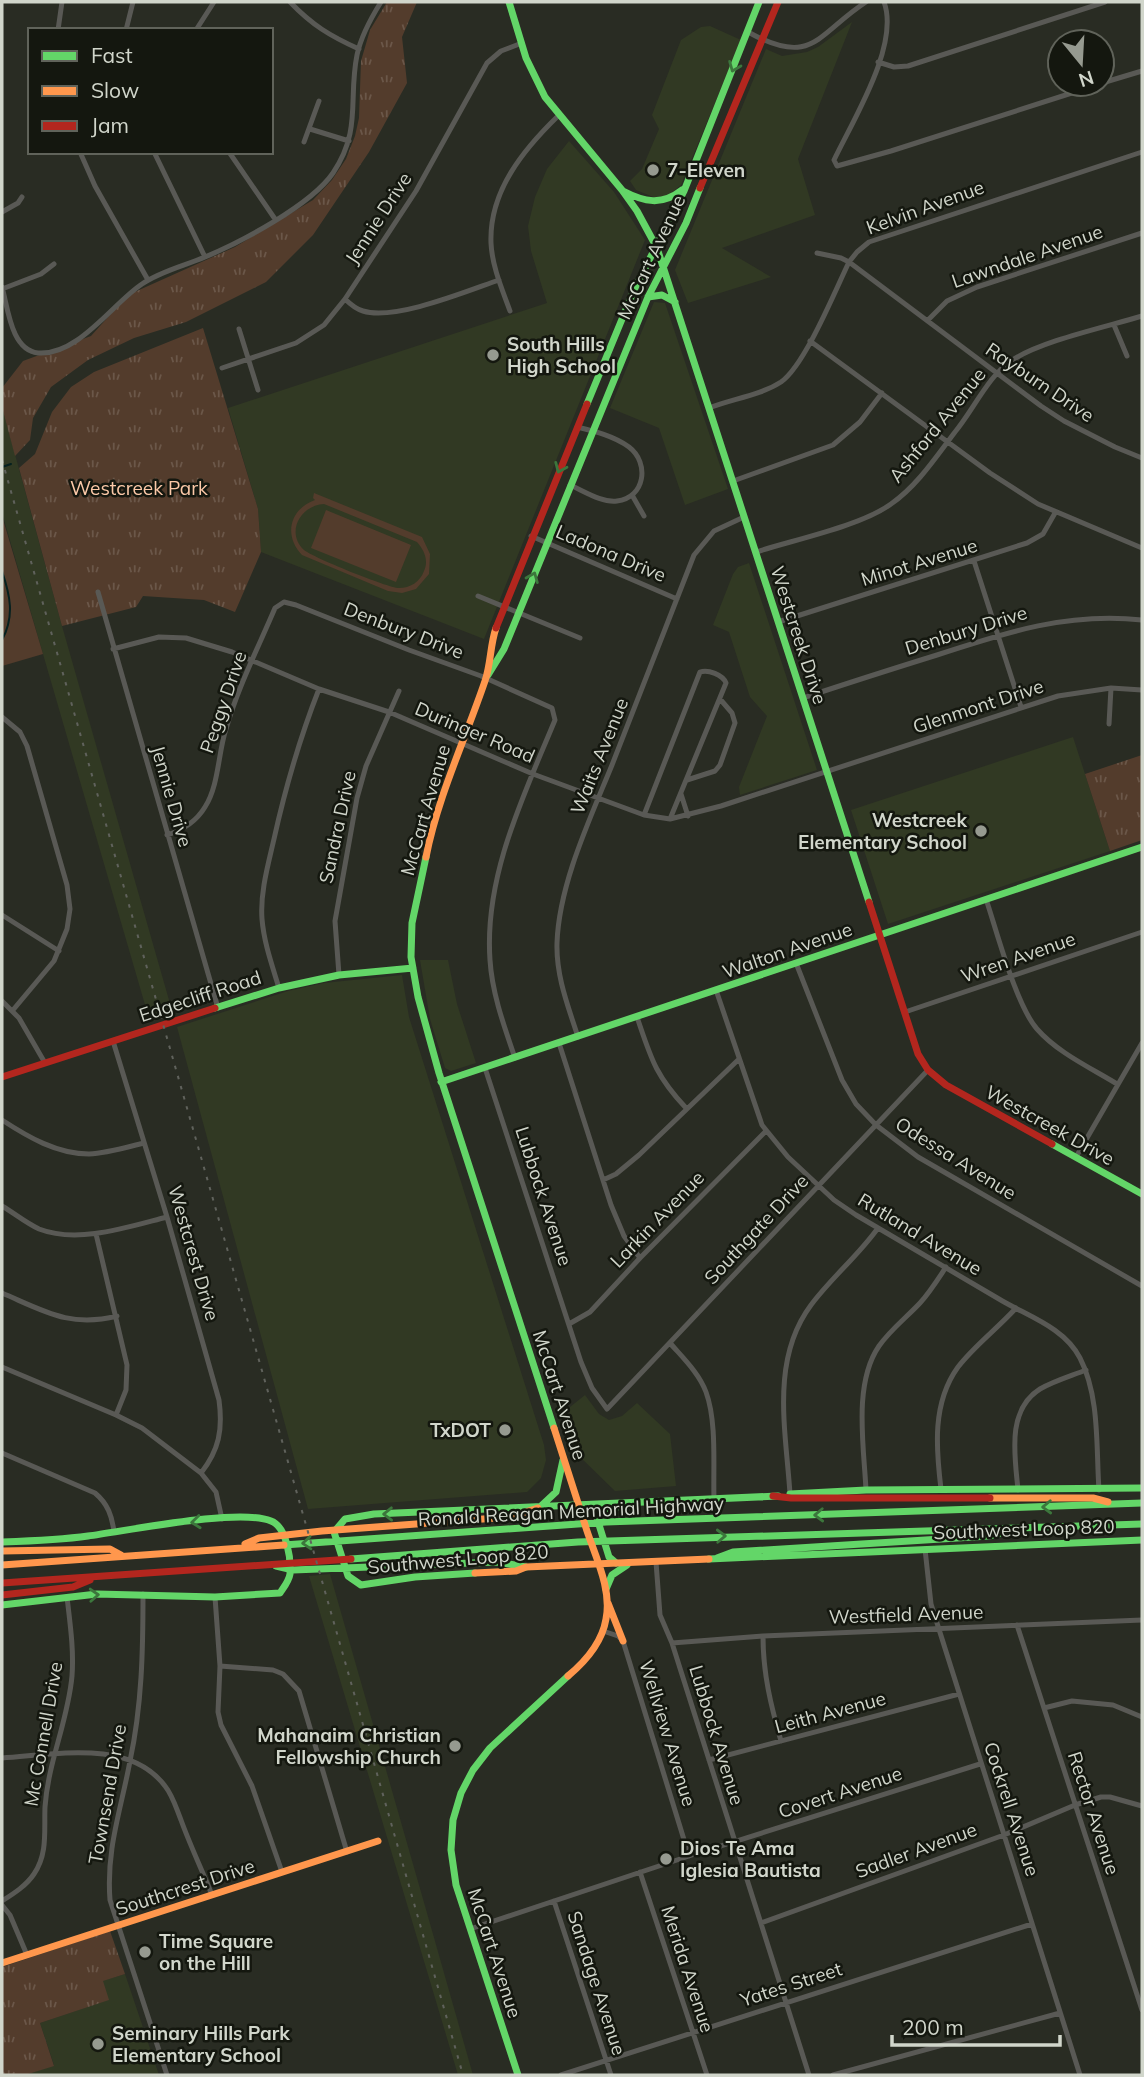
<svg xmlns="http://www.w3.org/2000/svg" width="1144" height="2077" font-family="Mulish,sans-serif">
<defs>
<pattern id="park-tufts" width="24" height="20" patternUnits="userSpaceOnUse" patternTransform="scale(1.75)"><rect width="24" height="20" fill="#533c2c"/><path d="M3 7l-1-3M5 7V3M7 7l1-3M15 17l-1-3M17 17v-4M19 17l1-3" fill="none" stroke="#6b5749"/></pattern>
</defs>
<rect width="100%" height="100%" fill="#292c23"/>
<!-- built -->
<path fill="#313923" d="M852,22L798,159L815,215L722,248L771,277L688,303L675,270L766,49L782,56L807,52L818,47Z
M710,26L741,40L681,185L669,195L656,198L636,190L630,181L642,169L659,129L652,115L681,40L701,27Z
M569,141L614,192L645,240L484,639L261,552L258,509L228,408L547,303L531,251L528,226L535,197L547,169Z
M654,302L665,303L728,489L685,505L659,428L610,408Z
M2,407L62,626L173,1014L150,1022L2,513Z
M749,563L817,770L740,795L739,787L767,716L750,697L729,632L713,625L733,574L738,567Z
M1073,737L1110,851L888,924L851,810Z
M420,960H448L457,1004L476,1063L451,1071L445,1068L430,1019Z
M402,975L409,1017L544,1445L546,1460L541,1478L527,1492L308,1509L177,1027L288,991L324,983Z
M585,1395L599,1414L609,1420L622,1416L637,1403L670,1434L676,1486L615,1491L577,1454L569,1434L570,1407Z
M330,1574L425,1906L473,2075H458L309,1576Z
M125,1974L159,2075H25L54,2065L40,2023L108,2000L102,1981Z"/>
<!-- grass -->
<path fill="#533c2c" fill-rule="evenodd" d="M314,493L422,537L430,554L429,574L416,589L402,593L388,591L302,555C283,535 290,509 315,500L313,498ZM324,504L417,542C424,550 429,560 424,571C420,582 410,588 399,588C388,588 312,557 304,550C285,532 301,505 324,504Z
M326,510L411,545L396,582L311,548Z
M2,516L43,654L2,666Z"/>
<!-- park -->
<path fill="url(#park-tufts)" d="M387,2H417L402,37L407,83L369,152L313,235L266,282L186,322L134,338L88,360L51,387L33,418L30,440L15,456L2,407V388L23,361L91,336L128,295L235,247L313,200L332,180L346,159L355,136L359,118L361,61L370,30Z
M203,328L258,509L261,552L235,612L204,600L143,596L136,607L62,626L19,468L35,454L52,412L71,387L94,372Z
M1142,755V840L1110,851L1085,774Z
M110,1931L125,1974L103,1981L109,2000L40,2023L54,2066L25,2075H2V1967Z"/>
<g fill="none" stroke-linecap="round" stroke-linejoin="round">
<!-- stream -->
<path stroke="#05201f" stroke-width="2" d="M2,467L11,464
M2,571C10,595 15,616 2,640"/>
<!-- street -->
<path stroke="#595955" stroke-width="5" d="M290,2C312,25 330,36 359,49
M884,2C900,45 853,120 834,160L837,166L891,151L1100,84
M58,30L62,2
M126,30L133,2
M196,30L214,2
M748,32C813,68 817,34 866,2
M878,62L894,67L908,66L1105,2
M1102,83L1142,71
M310,129L349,141
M304,142L319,101
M80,152L95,186L148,280
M154,152L205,257
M229,152L275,219
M2,212L18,203L22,197
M817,253L841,258L849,262L1041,406L1064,421L1115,447L1142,458
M2,287C8,308 11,350 38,353C78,356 113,303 142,284C161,271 184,266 205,257C241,242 311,205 333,173C362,130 348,99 357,55C361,36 371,18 381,2
M2,289L41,274L54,264
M345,299C350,304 356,309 363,311C395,321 467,291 499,280
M510,311C502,289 492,266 491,243C489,191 524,149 558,116
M928,320L947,301L977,287L1142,233
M1114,325L1127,356
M239,329L258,390
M810,341L990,473L1038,504L1142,548
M222,368L296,343L324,325L345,299L416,191L487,63L501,51L522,43
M709,408C732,399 761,395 781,382C805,365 835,291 849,262L857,252L869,242L1142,152
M733,481L833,445L860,422L882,393
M570,485C584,491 602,503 617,501C645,498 650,463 629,447C614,436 594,431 577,427
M632,495L644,516
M531,536L677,599
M756,552C793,540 861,526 891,504C917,486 936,457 955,432C972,412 989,375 1011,361C1040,341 1106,327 1142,316
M974,561L1021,707
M98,592L218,1008
M478,596L580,638
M778,622L1027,543L1043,534L1055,513
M113,649L159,637L186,638L232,652L319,689L389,712L533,774L644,815L670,819L721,806L1058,696L1111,688L1142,690
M803,698C848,683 892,669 937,655C1007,632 1068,612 1142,620
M2,717L20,732L27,746L67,885L70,909L67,929L54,961L13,1010
M1109,724L1111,688
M687,780L715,771L720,765L735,723L732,713L720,699
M681,794L688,816
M644,815L700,672C708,669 723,675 726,683L670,819
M167,835C183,830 196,822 205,807C219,785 218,753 226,729C238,687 258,648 275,608L284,602L296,605L409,650L481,676L552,708L555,720C524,795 484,876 490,960C492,993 504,1026 515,1058
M986,899C997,932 1016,1005 1037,1029C1058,1053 1091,1068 1117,1084
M2,915L59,951
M796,963L842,1080L856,1104L876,1125L918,1157L1142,1286
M339,975L335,921L357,798L366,766L399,691
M279,988C272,965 264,943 262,919C260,893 268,865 274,839C286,785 299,740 319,689
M716,990L762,1125L788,1157L834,1200L856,1215C904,1243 951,1271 999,1299C1027,1316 1064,1327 1080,1358C1100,1397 1096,1448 1099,1490
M2,1001L19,1018L45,1063
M905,1012L1142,932
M637,1017C651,1058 655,1075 686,1108
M578,1037C568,1006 556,976 557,943C559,884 590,819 612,765C640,695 667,625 694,555L714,531L744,517
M113,1041L167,1217L219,1400C223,1430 219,1450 201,1473
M559,1043L611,1205L624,1236L640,1258
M485,1068L581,1362L592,1388L607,1409L928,1070
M2,1120C28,1137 57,1154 89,1154C108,1153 127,1147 144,1143
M1076,1157L1142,1043
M603,1180L616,1174L639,1155L738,1060
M2,1206C14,1213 26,1223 39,1229C78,1244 128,1227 167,1217
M96,1234L127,1365L126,1390L116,1415
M2,1293C44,1311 70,1328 117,1316
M569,1324L590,1312L640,1258L766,1131
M670,1343C683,1358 699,1373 706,1392C717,1422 713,1467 714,1498
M2,1367L116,1415L142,1428L201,1473L216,1492L222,1519
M2,1453L95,1493C108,1504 112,1516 114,1532
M941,1489C936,1448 932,1403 958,1367C974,1346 998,1328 1016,1308
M866,1490C864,1447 853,1384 879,1346C891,1329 907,1317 920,1303C930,1292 938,1279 946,1267
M1018,1490C1015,1457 1006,1410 1040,1389C1054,1381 1071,1376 1086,1370
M790,1494C786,1431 770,1360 811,1305C831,1278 858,1256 878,1228
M925,1549L931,1604L1080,2075
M656,1562L660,1615L672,1643L809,2075
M143,1594C143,1650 142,1705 130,1761C121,1810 106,1849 110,1900L167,2075
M215,1597L220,1666L218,1712L221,1725L252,1786L282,1872
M1017,1625L1142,2010
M603,1631L618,1636L623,1641L689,1856
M763,1636C763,1674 771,1706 781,1741
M672,1643L763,1636L1142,1620
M220,1666L273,1670L283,1674L299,1691L347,1852
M1044,1708L1072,1701L1113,1705L1142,1717
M2,1758C53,1755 129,1738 165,1786C173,1796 176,1808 181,1820C190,1845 202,1870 212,1895
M709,1760L959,1694
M640,1872L707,2075
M2,1901C13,1894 26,1886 34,1874C48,1854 44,1830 45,1807C48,1762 68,1721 72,1676C74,1650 70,1623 67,1597
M554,1901L611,2075
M2,1905L10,1915L27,1955
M761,1923L1004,1835L1075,1805L1101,1797H1110L1142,1806
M470,1929L689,1856L980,1764
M561,2075L1032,1924
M833,2075L1060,2013"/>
<!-- fast -->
<path stroke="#63d668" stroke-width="7" d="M509,2L526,58L545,97L622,190L637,211L657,248L869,902
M623,191C644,202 662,206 682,190
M648,297L662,295L675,302
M587,404L634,290L684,191L759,2
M488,675L504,649L648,297L686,223L700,188
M426,857L412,923L411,957L418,997L439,1073L554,1428
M215,1008L279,988L339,975L413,968
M441,1082L1142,847
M1052,1144L1142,1194
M790,1494L866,1490L1142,1488
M541,1506L556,1492L563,1460
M2,1542C31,1541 60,1540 88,1536C127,1531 238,1508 271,1521C287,1527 291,1559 290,1574C289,1581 284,1587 280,1593L215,1597L97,1594L2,1605
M284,1545L606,1522L1142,1503
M717,1558L733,1552L989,1536L1005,1532
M351,1559L578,1542L1142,1524
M709,1559L1142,1540
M616,1563L609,1557L596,1515L601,1509L633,1505
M276,1566L293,1570L497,1562L526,1567
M475,1573L415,1577L361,1585L348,1576L334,1532L345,1519L374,1514L778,1496
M606,1589L612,1575L627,1565
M518,2075L456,1885L451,1850L453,1820L461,1793L473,1770L490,1748L568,1676"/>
<!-- slow -->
<path stroke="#ff974d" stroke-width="7" d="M426,857C438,796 465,740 485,681C491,664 490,645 496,628
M554,1428C565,1462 576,1496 587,1531C596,1558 612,1590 606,1619C602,1643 586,1661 568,1676
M990,1498H1093L1108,1502
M245,1544L259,1538L322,1531L510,1517L538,1508
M2,1551L110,1549L121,1555
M2,1565L284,1545
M475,1573L516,1571L526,1567L709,1559
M608,1603L623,1641
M2,1963L378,1841"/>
<!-- jam -->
<path stroke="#b3261e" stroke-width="7" d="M700,188L778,2
M496,628L587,404
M869,902L918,1054L928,1070L946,1085L1052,1144
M2,1077L215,1008
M773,1496L791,1498H990
M2,1583L351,1559
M2,1595L73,1587L90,1580"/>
<!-- rail -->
<path stroke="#60625c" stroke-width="2" stroke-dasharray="3.5 7" stroke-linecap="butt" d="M2,460L463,2075"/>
</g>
<!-- one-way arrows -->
<defs><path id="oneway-chevron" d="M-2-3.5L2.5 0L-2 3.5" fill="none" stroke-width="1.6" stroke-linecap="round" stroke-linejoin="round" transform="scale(1.75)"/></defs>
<g stroke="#3c763c">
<use href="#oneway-chevron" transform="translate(734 67) rotate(112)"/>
<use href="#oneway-chevron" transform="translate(560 468) rotate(113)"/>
<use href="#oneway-chevron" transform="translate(533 577) rotate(-68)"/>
<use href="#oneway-chevron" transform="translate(1047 1507) rotate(178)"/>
<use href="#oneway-chevron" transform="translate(388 1514) rotate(179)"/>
<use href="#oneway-chevron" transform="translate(819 1515) rotate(178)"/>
<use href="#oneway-chevron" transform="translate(196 1522) rotate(174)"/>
<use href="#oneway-chevron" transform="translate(721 1536) rotate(-2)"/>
<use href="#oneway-chevron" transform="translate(307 1543) rotate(176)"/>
<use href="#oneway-chevron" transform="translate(94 1595) rotate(-3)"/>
</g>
<!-- markers -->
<g fill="#969a90" stroke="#14170f" stroke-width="2.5">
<circle cx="653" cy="170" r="7"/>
<circle cx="493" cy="355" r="7"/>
<circle cx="981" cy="831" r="7"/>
<circle cx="505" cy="1430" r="7"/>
<circle cx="455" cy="1746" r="7"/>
<circle cx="666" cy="1859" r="7"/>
<circle cx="145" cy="1952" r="7"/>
<circle cx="98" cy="2044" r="7"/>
</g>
<g text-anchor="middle" stroke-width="5" stroke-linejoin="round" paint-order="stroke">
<!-- poi labels -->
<g font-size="19" font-weight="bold" fill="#d1d6cb" stroke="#14170f" text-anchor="start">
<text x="667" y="177">7-Eleven</text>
<text x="507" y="351">South Hills<tspan x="507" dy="22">High School</tspan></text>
<text x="967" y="827" text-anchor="end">Westcreek<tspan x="967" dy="22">Elementary School</tspan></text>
<text x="491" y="1437" text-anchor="end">TxDOT</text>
<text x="441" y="1742" text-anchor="end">Mahanaim Christian<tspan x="441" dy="22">Fellowship Church</tspan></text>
<text x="680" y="1855">Dios Te Ama<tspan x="680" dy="22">Iglesia Bautista</tspan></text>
<text x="159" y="1948">Time Square<tspan x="159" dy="22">on the Hill</tspan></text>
<text x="112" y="2040">Seminary Hills Park<tspan x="112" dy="22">Elementary School</tspan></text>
</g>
<!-- street labels -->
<g font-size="19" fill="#d1d6cb" stroke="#14170f">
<text transform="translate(925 207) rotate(-20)" y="7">Kelvin Avenue</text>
<text transform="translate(378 218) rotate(-57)" y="7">Jennie Drive</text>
<text transform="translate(1027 256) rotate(-19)" y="7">Lawndale Avenue</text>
<text transform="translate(651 257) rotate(-65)" y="7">McCart Avenue</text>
<text transform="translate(1040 382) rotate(34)" y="7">Rayburn Drive</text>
<text transform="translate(937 425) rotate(-51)" y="7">Ashford Avenue</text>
<text transform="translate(611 553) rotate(23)" y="7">Ladona Drive</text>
<text transform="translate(919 562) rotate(-17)" y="7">Minot Avenue</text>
<text transform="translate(404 630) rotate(21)" y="7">Denbury Drive</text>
<text transform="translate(966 630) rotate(-17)" y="7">Denbury Drive</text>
<text transform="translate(799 635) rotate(72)" y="7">Westcreek Drive</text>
<text transform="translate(223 702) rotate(-71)" y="7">Peggy Drive</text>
<text transform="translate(978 706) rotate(-18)" y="7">Glenmont Drive</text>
<text transform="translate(475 732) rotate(23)" y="7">Duringer Road</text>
<text transform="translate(599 756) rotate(-68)" y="7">Waits Avenue</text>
<text transform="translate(172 796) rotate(74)" y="7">Jennie Drive</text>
<text transform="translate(425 810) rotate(-74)" y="7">McCart Avenue</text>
<text transform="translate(337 827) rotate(-78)" y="7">Sandra Drive</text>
<text transform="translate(787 950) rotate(-19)" y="7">Walton Avenue</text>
<text transform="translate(1018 957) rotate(-19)" y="7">Wren Avenue</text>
<text transform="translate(200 996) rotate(-18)" y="7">Edgecliff Road</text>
<text transform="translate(1050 1125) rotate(29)" y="7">Westcreek Drive</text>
<text transform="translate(956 1158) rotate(32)" y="7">Odessa Avenue</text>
<text transform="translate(544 1196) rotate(72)" y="7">Lubbock Avenue</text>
<text transform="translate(657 1219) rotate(-46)" y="7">Larkin Avenue</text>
<text transform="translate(756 1229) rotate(-47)" y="7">Southgate Drive</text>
<text transform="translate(920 1234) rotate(31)" y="7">Rutland Avenue</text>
<text transform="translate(194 1253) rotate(74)" y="7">Westcrest Drive</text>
<text transform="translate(560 1395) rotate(72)" y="7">McCart Avenue</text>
<text transform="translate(571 1511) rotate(-3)" y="7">Ronald Reagan Memorial Highway</text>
<text transform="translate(1024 1529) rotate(-2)" y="7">Southwest Loop 820</text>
<text transform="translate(458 1559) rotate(-5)" y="7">Southwest Loop 820</text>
<text transform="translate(906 1614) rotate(-2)" y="7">Westfield Avenue</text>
<text transform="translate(830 1712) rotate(-15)" y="7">Leith Avenue</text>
<text transform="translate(668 1733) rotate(73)" y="7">Wellview Avenue</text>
<text transform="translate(43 1734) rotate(-80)" y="7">Mc Connell Drive</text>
<text transform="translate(717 1735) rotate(73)" y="7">Lubbock Avenue</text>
<text transform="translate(840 1792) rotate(-18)" y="7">Covert Avenue</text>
<text transform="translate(107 1794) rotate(-80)" y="7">Townsend Drive</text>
<text transform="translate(1012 1809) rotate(72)" y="7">Cockrell Avenue</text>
<text transform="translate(1094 1813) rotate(72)" y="7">Rector Avenue</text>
<text transform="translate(916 1850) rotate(-20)" y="7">Sadler Avenue</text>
<text transform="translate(185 1887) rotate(-18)" y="7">Southcrest Drive</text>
<text transform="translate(495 1953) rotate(72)" y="7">McCart Avenue</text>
<text transform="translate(688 1969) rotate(72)" y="7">Merida Avenue</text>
<text transform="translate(597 1983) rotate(72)" y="7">Sandage Avenue</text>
<text transform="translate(791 1984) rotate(-18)" y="7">Yates Street</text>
</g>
<!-- park labels -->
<g font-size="19" fill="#fcc9a8" stroke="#14170f">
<text x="139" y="495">Westcreek Park</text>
</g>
</g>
<!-- border -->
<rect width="1144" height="2077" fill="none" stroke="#d1d6cb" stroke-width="7"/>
<!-- legend -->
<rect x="28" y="28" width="245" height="126" fill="#14170f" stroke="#60635a" stroke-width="2"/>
<rect x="42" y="51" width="35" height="10" fill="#63d668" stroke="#60635a" stroke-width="2"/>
<text x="91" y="63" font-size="21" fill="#d1d6cb">Fast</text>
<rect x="42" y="86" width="35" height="10" fill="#ff974d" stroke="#60635a" stroke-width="2"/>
<text x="91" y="98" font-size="21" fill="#d1d6cb">Slow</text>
<rect x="42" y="121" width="35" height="10" fill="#b3261e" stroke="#60635a" stroke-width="2"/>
<text x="91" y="133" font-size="21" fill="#d1d6cb">Jam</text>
<!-- north arrow -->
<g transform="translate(1081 63) rotate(162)"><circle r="33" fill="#14170f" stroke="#60635a" stroke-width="2"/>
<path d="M0-5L12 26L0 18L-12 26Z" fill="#969a90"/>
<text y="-10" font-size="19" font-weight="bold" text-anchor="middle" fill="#d1d6cb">N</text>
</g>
<!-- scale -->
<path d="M892 2035v10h168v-10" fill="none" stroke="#d1d6cb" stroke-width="3.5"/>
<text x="902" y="2035" font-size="21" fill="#d1d6cb" stroke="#14170f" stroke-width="5" paint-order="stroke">200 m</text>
</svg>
